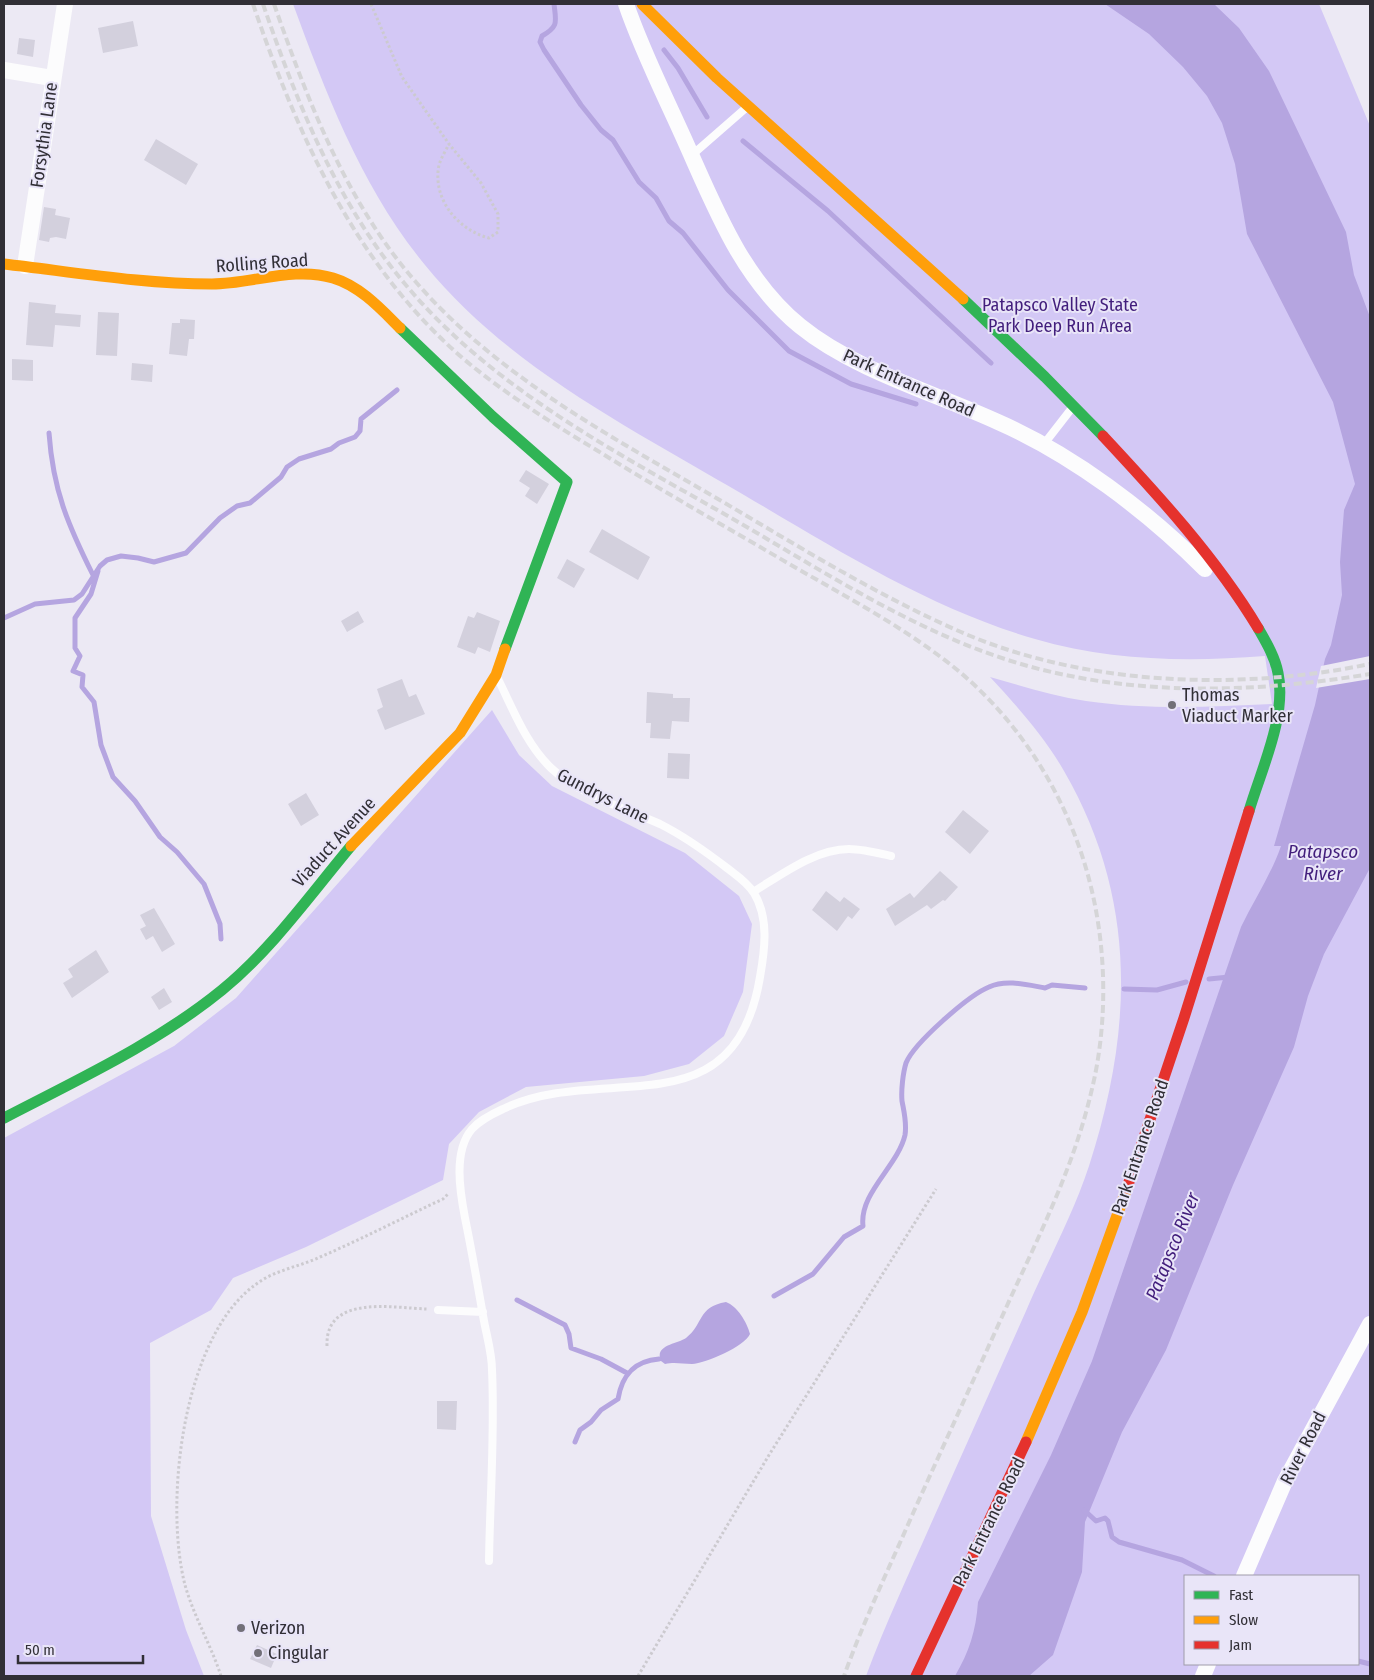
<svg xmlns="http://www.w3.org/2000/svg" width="1374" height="1680" font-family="'Fira Sans Condensed',sans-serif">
<rect width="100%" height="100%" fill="#ece9f4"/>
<!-- green -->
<path fill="#d3c8f5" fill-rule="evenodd" d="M293,4H1319L1370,126V1676H866C885,1625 908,1576 930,1526C962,1454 994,1383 1026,1311C1046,1264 1073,1215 1089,1166C1133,1030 1138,899 1064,771C1044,736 1017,706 990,677C1022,686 1054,696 1086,701C1148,710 1210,707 1272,704L1265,656C1187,662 1111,661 1035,639C931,609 836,549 744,495C632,429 509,368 425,265C362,188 327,96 293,4ZM1185,1576H1358V1664H1185Z
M492,710L519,755L552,786L685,853L739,896L752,924L743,992L724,1036L689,1064L644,1076L526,1087L479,1112L449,1144L443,1180L306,1247L233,1278L211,1310L150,1343L151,1516L186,1630L204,1676H4V1138L174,1046L236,998Z"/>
<!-- water -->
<path fill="#b5a5e0" d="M1105,4H1214L1239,28L1269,71L1346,232L1354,275L1370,317V868L1324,954L1308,996L1294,1047L1233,1185L1166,1350L1122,1432L1085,1522L1082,1572L1053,1655L1029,1676H955C969,1652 976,1631 978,1602L1051,1455L1092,1361L1241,927C1254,900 1271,875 1281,846H1274L1315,705L1325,659L1331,645L1342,595L1340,562L1344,510L1355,484L1333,402L1247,234L1235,164L1222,123L1207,96L1183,67L1149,34Z
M726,1302C737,1306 747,1322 750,1334C744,1347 706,1363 692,1364C682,1364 675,1362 665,1364L661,1361C654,1345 677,1344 686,1338C704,1324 697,1307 726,1302Z"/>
<!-- pier -->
<path fill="#ece9f4" d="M1370,656V679L1316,688L1321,666Z"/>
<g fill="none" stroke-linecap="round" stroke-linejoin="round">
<!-- stream -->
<path stroke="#b5a5e0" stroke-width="5" d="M554,4C556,22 559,26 542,36L540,42L544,50L581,105L601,130L613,140L639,182L656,198L669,221L683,233L728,290L789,351L851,384L916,404
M664,50L678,68L707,117
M743,141L828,211L991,363
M49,433C53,490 68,525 93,575
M98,571L91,594L75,618V648L80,656L73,671L83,675L82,687L94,702L101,745L113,777L135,801L160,837L177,852L204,884L220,924L221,939
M4,618L35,604L74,600L82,594L100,566L107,560L121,556L138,558L154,562L186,553L220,518L237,506L250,503L281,477L287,467L299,459L331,449L339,443L355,437L360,431L361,419L397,390
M1209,979L1229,977
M1124,989L1157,990L1186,982
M774,1296L813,1274L844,1237L863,1226C859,1193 898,1166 905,1135C907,1123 904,1112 902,1101C901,1090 903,1073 906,1063C914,1043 969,995 989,987C1006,979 1028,985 1045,988L1052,985L1085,988
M517,1300L565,1325L569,1334L571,1348L601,1359L627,1373
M575,1442L580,1430L591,1422L601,1410L618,1399C622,1375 634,1361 659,1359
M1084,1510L1096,1521L1105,1518L1108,1521L1112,1537L1119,1542L1182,1560L1214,1576
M1358,1661L1370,1664"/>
</g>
<!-- building -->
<path fill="#d3d0dd" d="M133,21L138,46L103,53L98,28Z
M19,38L35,40L33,57L17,54Z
M156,139L198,164L186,185L144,160Z
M44,207L56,209L55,215L70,218L66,239L56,237L50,238L49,242L39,240Z
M29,302L56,305L55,313L81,315L80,327L55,325L53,347L26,345Z
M98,312L119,313L117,356L96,355Z
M180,319L195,320L194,339H189L187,356L169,354L172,323H180Z
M12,359L33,360V381L12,380Z
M132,363L153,365L152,382L131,380Z
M526,470L549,484L537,504L525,496L530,488L519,481Z
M602,529L650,557L638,580L589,552Z
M567,559L585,569L574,588L557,578Z
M358,611L364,622L347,632L341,621Z
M477,612L500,621L490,652L478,647L475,654L457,647L468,616L474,618Z
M402,679L409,697L416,694L425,714L385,730L377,710L383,707L377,689Z
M647,692L673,694V698H690L689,722L672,721L670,739L650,738L651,723H646Z
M668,753L690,754L689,779L667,778Z
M306,793L319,815L301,826L288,804Z
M963,810L989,831L970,854L945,832Z
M940,871L958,887L945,901L943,900L931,909L927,905L895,926L886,909L910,893L914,898Z
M826,891L840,902L844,897L860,909L852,919L848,916L837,931L812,910Z
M154,908L175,944L162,952L153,936L146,940L140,929L146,926L140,915Z
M96,950L109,972L72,998L63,983L73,977L68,969Z
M164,988L172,1002L159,1010L151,997Z
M437,1401H457L456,1430L437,1429Z
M257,1645L277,1654L271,1668L250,1659Z"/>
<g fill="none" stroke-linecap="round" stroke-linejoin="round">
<!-- path -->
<path stroke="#cccacf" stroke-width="3" stroke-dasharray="2.5 2.5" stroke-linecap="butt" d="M371,4L402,77L449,144L481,183L498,214V232L489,238C458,230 432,199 439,165C441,158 446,150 449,144
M327,1346C325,1294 393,1308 427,1309
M221,1676C211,1645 194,1617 185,1585C164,1504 182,1338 255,1285C274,1270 299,1267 320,1257C362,1239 402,1218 443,1199L449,1193
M638,1676L769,1455L936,1189"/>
<!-- lane -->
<path stroke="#fcfcfd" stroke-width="8" d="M692,155L747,107
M1044,444L1072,408
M753,892C781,875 815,849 849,849C862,849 878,853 891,856
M438,1310L483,1312
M489,1561C490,1497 495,1433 492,1370C492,1354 487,1337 484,1321C478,1287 472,1252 465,1218C460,1192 453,1151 472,1129C480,1120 492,1114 503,1109C602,1061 734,1134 760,977C765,949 769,918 754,893C747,882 736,875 727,868C705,851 684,836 660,824C626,809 578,794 551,768C526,744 513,709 498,679"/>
<!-- street -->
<path stroke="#fcfcfd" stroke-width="16" d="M626,4C641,48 662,90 681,132C713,202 739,276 800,326C854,370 935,393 998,422C1073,455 1147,511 1205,569
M4,70L52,78
M25,266L65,4
M1244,1576L1285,1481L1370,1324
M1203,1676L1208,1664"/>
<!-- fast -->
<path stroke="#30b455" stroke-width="11" d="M963,299L1045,377L1103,436
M400,328L493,417L567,482L505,649
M1249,811C1261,770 1287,716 1278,673C1275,657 1266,642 1258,628
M4,1118C79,1079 157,1043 222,990C272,949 310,895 351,846"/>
<!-- slow -->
<path stroke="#ff9f0a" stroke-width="11" d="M642,4L717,78L963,299
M4,264C73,272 143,284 212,284C252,284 294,266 333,278C360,286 381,309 400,328
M351,846L460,733L496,675L505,649
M1026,1442L1082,1312L1127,1188"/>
<!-- jam -->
<path stroke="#e5322d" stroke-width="11" d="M1103,436C1158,495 1216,558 1258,628
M1127,1188L1184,1018L1249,811
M916,1676L1026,1442"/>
<!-- rail -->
<path stroke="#d5d5d7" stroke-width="4" stroke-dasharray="8 4" stroke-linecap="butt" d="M253,4C297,134 354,262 459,355C502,392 550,422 598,451C664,492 731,530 798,569C847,597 897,624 942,658C1015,712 1068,795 1090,883C1107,950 1108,1025 1091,1093C1074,1165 1041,1232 1010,1299C978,1370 946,1440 914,1511C890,1566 864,1620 844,1676
M263,4C297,103 337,203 405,284C494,391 622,455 740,523C841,582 941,648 1056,673C1159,696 1267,691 1370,674
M274,4C308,101 346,202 415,281C493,371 597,429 699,488C784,537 871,593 961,632C1084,686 1240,691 1370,664"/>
</g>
<!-- markers -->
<g fill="#727078" stroke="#e9e5f8" stroke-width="2">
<circle cx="1172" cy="705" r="5"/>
<circle cx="241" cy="1628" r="5"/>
<circle cx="258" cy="1653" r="5"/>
</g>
<g text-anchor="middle" stroke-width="4" stroke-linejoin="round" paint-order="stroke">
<!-- street labels -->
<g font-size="18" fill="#312f36" stroke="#e9e5f8">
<text transform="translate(44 135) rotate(-82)" y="6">Forsythia Lane</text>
<text transform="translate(262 263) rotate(-4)" y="6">Rolling Road</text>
<text transform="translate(909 383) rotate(24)" y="6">Park Entrance Road</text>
<text transform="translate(603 796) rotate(27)" y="6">Gundrys Lane</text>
<text transform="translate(334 842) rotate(-48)" y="6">Viaduct Avenue</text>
<text transform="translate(1140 1147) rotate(-71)" y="6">Park Entrance Road</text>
<text transform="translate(1303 1448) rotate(-63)" y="6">River Road</text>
<text transform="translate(989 1522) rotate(-64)" y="6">Park Entrance Road</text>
</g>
<!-- park labels -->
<g font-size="18" fill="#421e7c" stroke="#e9e5f8">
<text x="1060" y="311">Patapsco Valley State<tspan x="1060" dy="21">Park Deep Run Area</tspan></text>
</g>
<!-- poi labels -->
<g font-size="18" fill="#312f36" stroke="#e9e5f8" text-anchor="start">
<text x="1182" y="701">Thomas<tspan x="1182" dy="21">Viaduct Marker</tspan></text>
<text x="251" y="1634">Verizon</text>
<text x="268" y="1659">Cingular</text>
</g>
<!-- water labels -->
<g font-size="19" font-style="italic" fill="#421e7c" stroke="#e9e5f8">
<text x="1323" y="858">Patapsco<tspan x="1323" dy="22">River</tspan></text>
<text transform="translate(1172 1246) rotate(-68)" y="7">Patapsco River</text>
</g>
</g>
<!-- border -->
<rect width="1374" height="1680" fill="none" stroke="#312f36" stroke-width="10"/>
<!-- legend -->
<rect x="1184" y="1575" width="175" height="90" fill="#e9e5f8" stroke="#9f9caa"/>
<rect x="1194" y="1591" width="25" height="8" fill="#30b455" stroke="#9f9caa"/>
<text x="1229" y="1600" font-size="15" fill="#312f36">Fast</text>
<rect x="1194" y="1616" width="25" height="8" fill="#ff9f0a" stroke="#9f9caa"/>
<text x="1229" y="1625" font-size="15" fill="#312f36">Slow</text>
<rect x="1194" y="1641" width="25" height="8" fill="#e5322d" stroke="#9f9caa"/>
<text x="1229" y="1650" font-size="15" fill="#312f36">Jam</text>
<!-- scale -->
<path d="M18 1655v8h125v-8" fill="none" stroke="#312f36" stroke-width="2.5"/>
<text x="25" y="1655" font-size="15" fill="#312f36" stroke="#e9e5f8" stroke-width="4" paint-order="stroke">50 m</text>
</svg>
